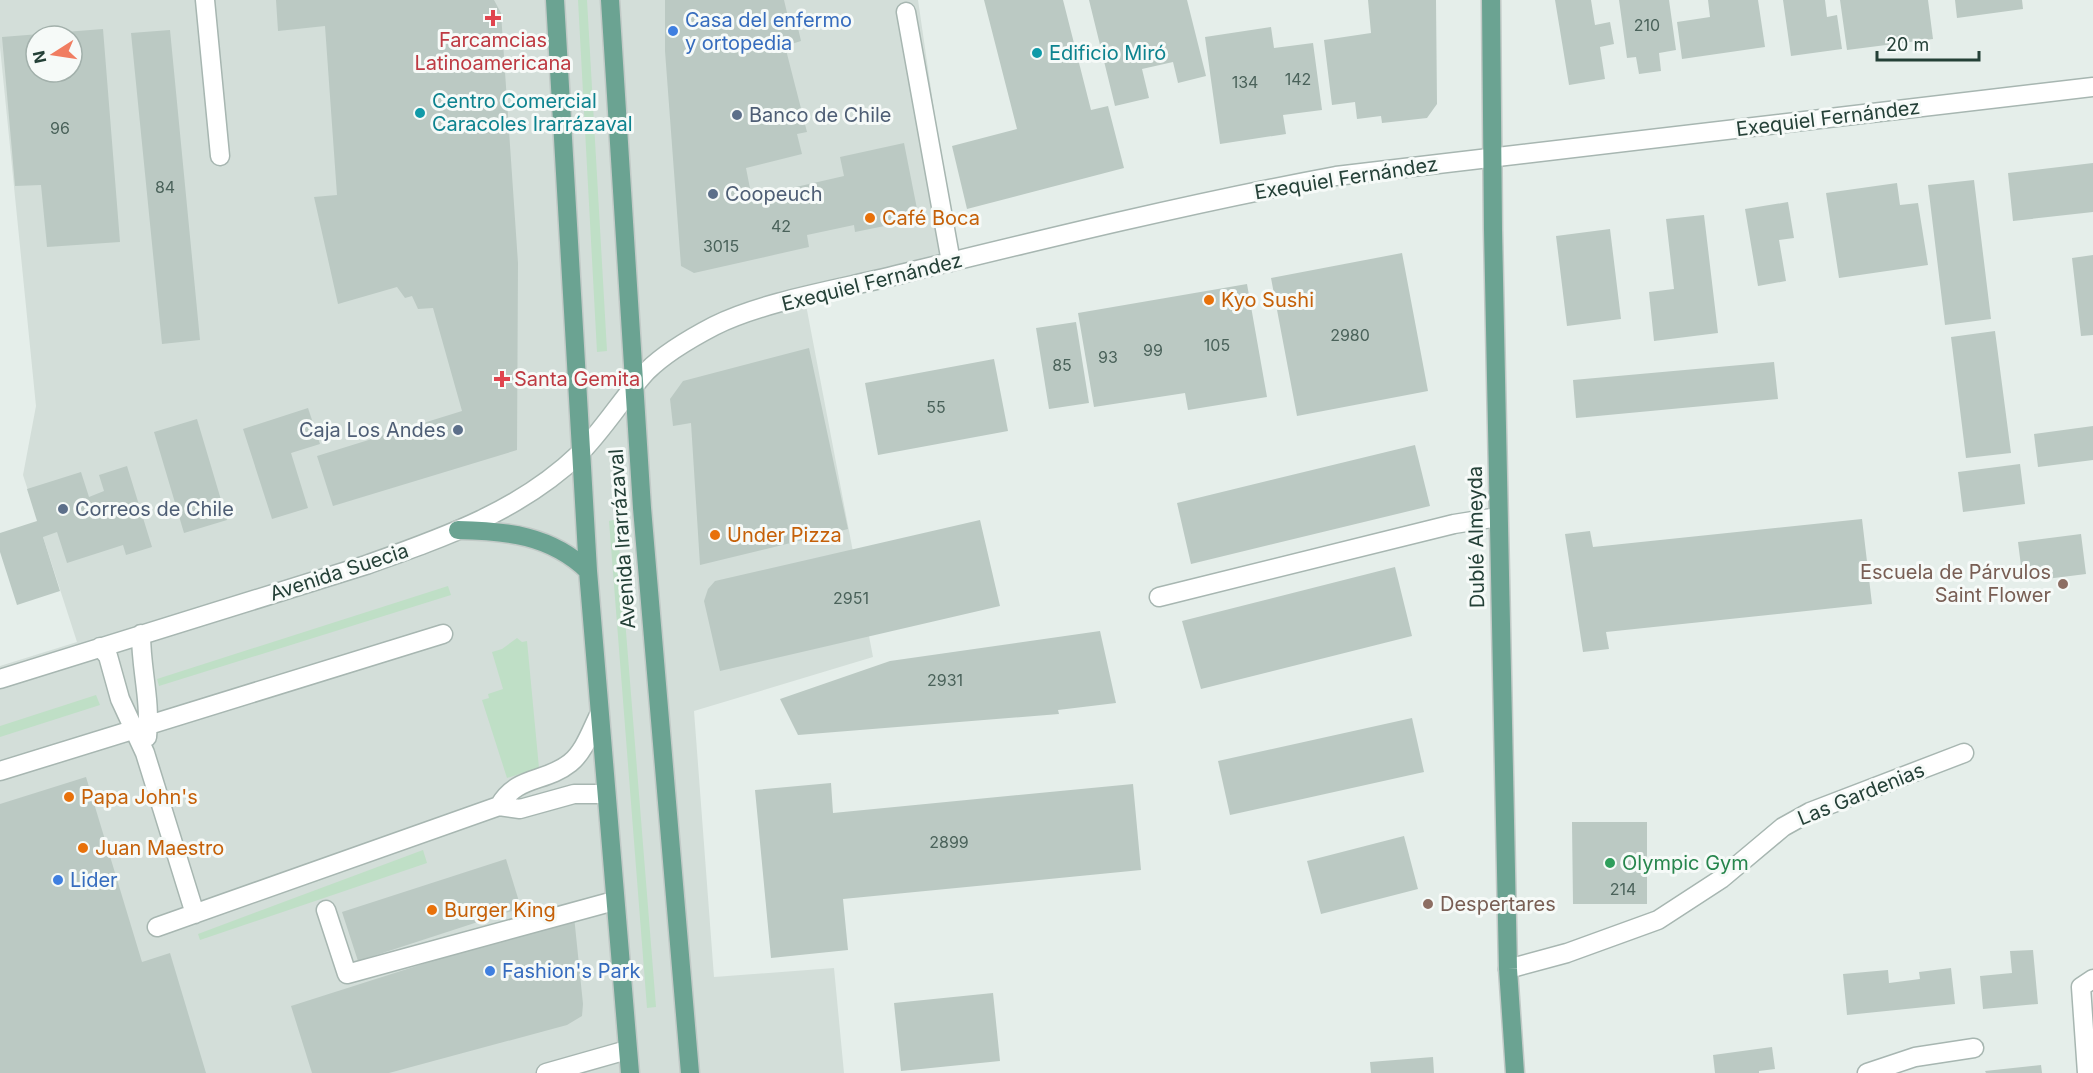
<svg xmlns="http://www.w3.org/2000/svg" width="2093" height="1073" font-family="Inter,sans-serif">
<rect width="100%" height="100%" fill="#e5eeea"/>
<!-- built -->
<path fill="#d3ded9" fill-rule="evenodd" d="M0,0H918L955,254L803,289L873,657L694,711L714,977L834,968L844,1073H0V666L77,642L23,475L36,406L0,47ZM36,36H72V72H36Z"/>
<!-- green -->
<path fill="#bfdfc6" d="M578,0H587L607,351L597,352Z
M617,519L656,1007L647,1008L609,521Z
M448,586L451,595L159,686L157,679Z
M517,638L522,642L527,641L539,768L507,778L482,700L489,698L488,694L503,689L492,652L502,649Z
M96,695L100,705L0,737V726Z
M423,850L427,863L200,940L198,934Z"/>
<!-- building -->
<path fill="#bbc9c3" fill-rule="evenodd" d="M276,0H494L501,13L518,263L517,450L333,506L317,456L462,411L433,308L418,309L412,296L405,298L397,287L338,304L314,197L337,195L325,26L278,31Z
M665,0H784L788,17L795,15L801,41L785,46L807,132L797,134L802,154L746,168L753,204L798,194L796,187L844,176L840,157L904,143L919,219L855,232L854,225L807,235L809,247L694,273L681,266L665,51Z
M984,0H1063L1091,110L1108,106L1124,168L967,209L952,146L1017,129Z
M1089,0H1187L1206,76L1178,83L1173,62L1142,69L1149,98L1115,106Z
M1368,0H1436L1437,104L1427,118L1382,123L1381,116L1357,119L1355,102L1332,105L1324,40L1371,33Z
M1555,0H1591L1595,25L1610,22L1614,44L1600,47L1605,79L1569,85Z
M1619,0H1669L1676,50L1659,53L1661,71L1639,74L1636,57L1627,58Z
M1708,0H1758L1765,47L1682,59L1677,22L1710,17Z
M1783,0H1825L1827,17L1837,15L1842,49L1791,56Z
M1840,0H1928L1933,39L1847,50Z
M1955,0H2022L2023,9L1957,18Z
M1271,27L1274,48L1313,43L1322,110L1283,115L1286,134L1220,144L1205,37Z
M103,29L120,242L47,247L41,185L15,186L2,37ZM36,36H72V72H36Z
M170,30L200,340L162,344L131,33Z
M2093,163V212L2013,221L2008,173Z
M1974,180L1991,319L1945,325L1928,185Z
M1897,183L1900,205L1918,203L1928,265L1839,278L1826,193Z
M1788,202L1794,238L1779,240L1786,281L1758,286L1745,209Z
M1704,215L1718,333L1654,341L1649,292L1674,289L1666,219Z
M1610,229L1621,319L1567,326L1556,236Z
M1402,253L1428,391L1297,416L1271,278Z
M2093,255V335L2081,336L2072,258Z
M1247,284L1267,397L1188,410L1185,393L1094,407L1078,313Z
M1076,322L1089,403L1049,409L1036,328Z
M1995,331L2011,453L1966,458L1951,337Z
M809,348L848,529L700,565L691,423L673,426L670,399L683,381Z
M994,359L1008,431L878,455L865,383Z
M1774,362L1778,399L1576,418L1573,380Z
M308,408L320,444L291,453L308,508L272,519L243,429Z
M197,419L227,520L184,533L154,432Z
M2093,426V460L2038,467L2034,434Z
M1415,445L1430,506L1191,564L1177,503Z
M2020,464L2025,504L1963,512L1958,472Z
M127,466L152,547L126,555L123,545L67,563L57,532L43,537L60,591L17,605L0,552V533L37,521L27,489L81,472L89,497L104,491L99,475Z
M1862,519L1872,604L1606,632L1609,649L1583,652L1565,534L1590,531L1593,547Z
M980,520L1000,606L720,671L704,601L708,589L715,581Z
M2081,534L2086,574L2023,582L2018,542Z
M1395,567L1412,636L1201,689L1182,621Z
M1100,631L1116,703L1058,710L1059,714L798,735L780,699L890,661Z
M1412,718L1424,772L1230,815L1218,761Z
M86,777L142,962L170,953L206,1073H0V804Z
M831,783L833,813L1133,784L1141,870L843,899L848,950L771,958L755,790Z
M1572,822H1647V904H1573Z
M1404,836L1418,889L1321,914L1307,861Z
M506,859L521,908L358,961L342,912Z
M574,916L583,1004L582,1016L567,1025L389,1073H312L291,1006Z
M2033,950L2038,1004L1983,1009L1980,976L2012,973L2010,951Z
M1951,968L1955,1004L1847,1015L1843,974L1888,970L1889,983L1920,979L1919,972Z
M993,993L1000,1061L901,1071L894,1003Z
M1772,1047L1775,1069L1759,1071V1073H1715L1713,1055Z
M1433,1057L1434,1073H1371L1370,1062Z
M2041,1065L2042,1073H1986L1985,1071Z"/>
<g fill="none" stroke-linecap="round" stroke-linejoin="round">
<defs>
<path id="minor" d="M205,0L220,156
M906,12L951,262
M1159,597L1454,524L1498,517
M141,634C141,671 151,699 147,737
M100,647L108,656L120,699L145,753L195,914
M0,679L366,565C442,538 520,511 579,454C604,429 623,397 647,371C665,353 691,338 714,326C766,300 847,288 905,273C1048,238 1191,203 1336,176L2093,87
M0,771L443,634
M499,806C517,775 545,783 570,763C584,752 591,731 599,715
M326,910L347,974L614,901
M157,927L499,806L520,809L574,794H605
M1508,969L1567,953L1658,920L1721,879L1783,827L1810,812L1964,753
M546,1073L627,1050
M1867,1073L1915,1057L1974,1048
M2087,1073L2081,987L2093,979"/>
<path id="major" d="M555,0L588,571L630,1073
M610,0L642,508L690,1073
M1491,0L1493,230L1508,969L1515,1073
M458,530C506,531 551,535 588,571"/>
</defs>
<!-- minor casing -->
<use href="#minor" stroke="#a7b6b1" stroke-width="21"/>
<!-- major casing -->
<use href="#major" stroke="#c2cac7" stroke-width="21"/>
<!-- minor -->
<use href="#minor" stroke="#fff" stroke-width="18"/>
<!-- major -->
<use href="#major" stroke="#6ba392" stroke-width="18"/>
</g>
<!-- markers -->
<g fill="#e0444e" stroke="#f6faf8" stroke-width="2">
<path d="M490 9h6v6h6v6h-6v6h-6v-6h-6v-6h6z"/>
<path d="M499 370h6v6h6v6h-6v6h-6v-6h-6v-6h6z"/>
</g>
<g fill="#3f7fe0" stroke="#f6faf8" stroke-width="2">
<circle cx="673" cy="31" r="6"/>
<circle cx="58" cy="880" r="6"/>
<circle cx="490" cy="971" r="6"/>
</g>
<g fill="#0f9aa8" stroke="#f6faf8" stroke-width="2">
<circle cx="1037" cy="53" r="6"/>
<circle cx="420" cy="113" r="6"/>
</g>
<g fill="#5c6f8a" stroke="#f6faf8" stroke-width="2">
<circle cx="737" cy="115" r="6"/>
<circle cx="713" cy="194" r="6"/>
<circle cx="458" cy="430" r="6"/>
<circle cx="63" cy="509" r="6"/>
</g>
<g fill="#e8710a" stroke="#f6faf8" stroke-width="2">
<circle cx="870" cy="218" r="6"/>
<circle cx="1209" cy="300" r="6"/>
<circle cx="715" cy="535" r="6"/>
<circle cx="69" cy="797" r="6"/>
<circle cx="83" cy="848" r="6"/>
<circle cx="432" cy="910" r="6"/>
</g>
<g fill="#8d6e63" stroke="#f6faf8" stroke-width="2">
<circle cx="2063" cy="584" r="6"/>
<circle cx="1428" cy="904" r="6"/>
</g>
<circle fill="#2e9e5b" stroke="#f6faf8" stroke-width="2" cx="1610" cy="863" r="6"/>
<g text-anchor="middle" stroke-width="6" stroke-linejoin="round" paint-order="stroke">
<!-- number labels -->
<g font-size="16" fill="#4a625a">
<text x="1647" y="31">210</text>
<text x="1298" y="85">142</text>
<text x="1245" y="88">134</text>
<text x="60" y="134">96</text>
<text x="165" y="193">84</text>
<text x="781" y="232">42</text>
<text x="721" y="252">3015</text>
<text x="1350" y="341">2980</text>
<text x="1217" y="351">105</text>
<text x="1153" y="356">99</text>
<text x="1108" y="363">93</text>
<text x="1062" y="371">85</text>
<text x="936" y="413">55</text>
<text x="851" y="604">2951</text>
<text x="945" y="686">2931</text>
<text x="949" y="848">2899</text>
<text x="1623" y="895">214</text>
</g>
<!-- shop labels -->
<g font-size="20" fill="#366cbe" stroke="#f6faf8" text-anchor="start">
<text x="685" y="27">Casa del enfermo<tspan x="685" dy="23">y ortopedia</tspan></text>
<text x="70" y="887">Lider</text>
<text x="502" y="978">Fashion's Park</text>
</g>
<!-- health labels -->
<g font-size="20" fill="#be3a42" stroke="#f6faf8">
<text x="493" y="47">Farcamcias<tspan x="493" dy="23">Latinoamericana</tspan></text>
<text x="514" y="386" text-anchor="start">Santa Gemita</text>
</g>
<!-- culture labels -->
<g font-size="20" fill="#0d838f" stroke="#f6faf8" text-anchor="start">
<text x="1049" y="60">Edificio Miró</text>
<text x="432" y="108">Centro Comercial<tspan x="432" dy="23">Caracoles Irarrázaval</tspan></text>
</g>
<!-- service labels -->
<g font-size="20" fill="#4e5e75" stroke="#f6faf8" text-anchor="start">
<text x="749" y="122">Banco de Chile</text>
<text x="725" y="201">Coopeuch</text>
<text x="446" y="437" text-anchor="end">Caja Los Andes</text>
<text x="75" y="516">Correos de Chile</text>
</g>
<!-- street labels -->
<g font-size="20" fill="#244037" stroke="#f6faf8">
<text transform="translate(1828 118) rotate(-7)" y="7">Exequiel Fernández</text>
<text transform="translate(1346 178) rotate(-9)" y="7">Exequiel Fernández</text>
<text transform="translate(872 282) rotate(-14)" y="7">Exequiel Fernández</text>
<text transform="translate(1476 537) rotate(-91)" y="7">Dublé Almeyda</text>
<text transform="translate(622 539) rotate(-94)" y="7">Avenida Irarrázaval</text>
<text transform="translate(339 572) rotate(-18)" y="7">Avenida Suecia</text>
<text transform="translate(1861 794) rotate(-22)" y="7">Las Gardenias</text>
</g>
<!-- food labels -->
<g font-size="20" fill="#c56008" stroke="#f6faf8" text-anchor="start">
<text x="882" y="225">Café Boca</text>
<text x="1221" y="307">Kyo Sushi</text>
<text x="727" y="542">Under Pizza</text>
<text x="81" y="804">Papa John's</text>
<text x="95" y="855">Juan Maestro</text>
<text x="444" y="917">Burger King</text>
</g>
<!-- education labels -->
<g font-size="20" fill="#785e54" stroke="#f6faf8" text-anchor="end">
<text x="2051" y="579">Escuela de Párvulos<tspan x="2051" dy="23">Saint Flower</tspan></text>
<text x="1440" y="911" text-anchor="start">Despertares</text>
</g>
<!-- leisure labels -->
<g font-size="20" fill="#27864d" stroke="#f6faf8" text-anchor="start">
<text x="1622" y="870">Olympic Gym</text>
</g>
</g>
<!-- north arrow -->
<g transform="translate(54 54) rotate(258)"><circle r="28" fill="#f6faf8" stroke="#a2b0ab" stroke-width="1.5"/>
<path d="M0-4.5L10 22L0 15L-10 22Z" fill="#f07d61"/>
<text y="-9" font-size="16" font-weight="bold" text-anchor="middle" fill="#244037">N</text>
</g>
<!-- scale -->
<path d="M1877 51v9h102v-9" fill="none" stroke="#244037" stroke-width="3"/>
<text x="1886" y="51" font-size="18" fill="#244037" stroke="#f6faf8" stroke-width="4.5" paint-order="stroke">20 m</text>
</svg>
